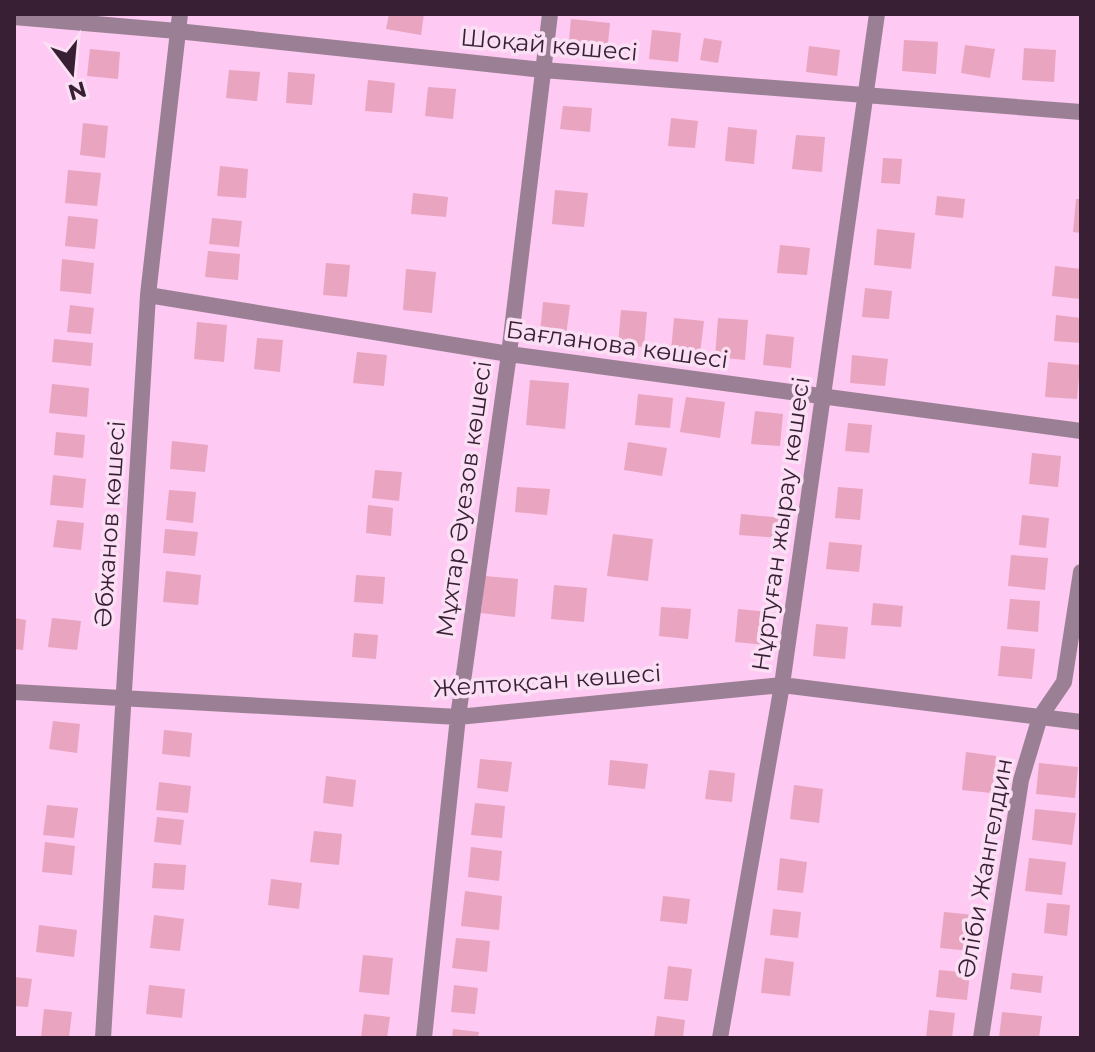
<svg xmlns="http://www.w3.org/2000/svg" width="1095" height="1052" font-family="Montserrat,sans-serif">
<rect width="100%" height="100%" fill="#fec9f2"/>
<!-- building -->
<path fill="#e9a4bf" d="M389,14H424L421,35L386,29Z
M571,19L610,23L607,54L568,51Z
M652,30L681,33L678,62L649,59Z
M704,38L722,41L718,63L700,60Z
M904,40L938,42L936,74L902,71Z
M965,45L995,49L990,78L961,73Z
M809,46L840,50L837,76L806,72Z
M1024,48L1056,50L1054,82L1022,80Z
M90,49L120,52L118,79L87,76Z
M229,70L260,72L257,101L226,98Z
M288,72L315,74L312,105L286,103Z
M368,80L395,83L392,113L365,111Z
M428,87L456,89L453,119L425,116Z
M563,106L592,108L590,132L560,129Z
M671,118L698,121L695,148L668,146Z
M83,123L108,126L105,158L80,155Z
M728,127L757,130L754,164L725,161Z
M796,135L825,137L822,172L792,169Z
M883,158L902,159L900,184L881,183Z
M220,166L248,169L246,198L217,196Z
M68,170L101,173L97,206L65,203Z
M555,190L588,193L584,227L552,224Z
M413,193L448,197L446,217L411,214Z
M937,196L965,199L963,218L935,215Z
M1076,199H1081V233L1073,232Z
M68,216L98,219L95,249L65,246Z
M212,218L242,221L239,247L209,244Z
M877,229L915,233L911,269L874,265Z
M780,245L810,248L807,275L777,273Z
M208,251L240,254L238,280L205,277Z
M62,259L94,263L91,294L60,291Z
M326,263L350,265L347,297L323,295Z
M1055,266L1081,269V299L1052,296Z
M406,269L436,272L432,313L403,310Z
M865,288L892,291L889,319L862,317Z
M543,302L570,305L566,336L540,333Z
M70,305L94,308L91,334L67,332Z
M621,310L647,312L644,347L618,345Z
M1056,315L1081,318V343L1054,341Z
M674,318L704,321L700,354L671,351Z
M718,318L748,320L745,360L715,357Z
M197,322L227,325L224,362L194,359Z
M766,334L794,337L791,368L763,365Z
M257,338L283,340L280,372L254,369Z
M54,339L93,343L91,366L52,362Z
M357,352L387,355L384,386L353,383Z
M852,355L888,359L885,386L850,383Z
M1048,362L1080,365L1077,399L1045,397Z
M530,380L569,383L565,429L526,425Z
M52,384L89,388L87,417L49,413Z
M638,394L673,398L670,428L635,425Z
M686,397L725,402L720,438L680,432Z
M755,411L783,414L780,446L751,444Z
M848,423L872,425L869,453L845,451Z
M56,432L85,435L83,458L54,455Z
M172,441L208,445L205,472L170,469Z
M628,442L667,448L662,476L624,470Z
M1032,453L1061,456L1058,487L1029,484Z
M375,470L402,472L399,501L372,498Z
M53,475L86,479L83,508L50,505Z
M517,487L550,489L547,515L515,512Z
M838,487L863,489L860,520L835,518Z
M169,490L196,492L193,523L166,520Z
M368,505L393,508L391,536L366,533Z
M741,514L783,518L781,538L739,535Z
M1022,515L1049,518L1046,548L1019,545Z
M57,520L84,523L81,550L53,547Z
M165,529L198,532L195,556L163,553Z
M613,534L653,539L648,581L607,576Z
M829,542L862,545L859,572L826,569Z
M1011,555L1048,558L1045,590L1008,586Z
M166,571L201,575L198,605L163,602Z
M356,575L385,577L383,604L354,602Z
M485,576L518,579L515,617L481,613Z
M554,585L587,588L584,622L551,619Z
M1010,599L1040,601L1038,632L1007,629Z
M873,603L903,606L901,627L871,625Z
M661,607L691,609L688,639L659,636Z
M738,609L769,612L766,645L735,642Z
M14,618L26,620L23,650L14,649Z
M52,618L81,621L77,650L48,647Z
M816,624L848,627L845,659L813,656Z
M354,633L378,635L376,659L352,657Z
M1001,646L1035,649L1032,679L998,676Z
M53,721L80,724L77,753L49,749Z
M164,730L192,733L190,757L162,754Z
M966,752L996,756L992,793L962,790Z
M480,759L512,762L508,792L477,788Z
M610,760L648,764L645,789L608,785Z
M1039,763L1078,767L1075,798L1036,794Z
M709,770L735,773L732,802L705,799Z
M326,776L356,780L353,807L323,803Z
M159,782L191,786L188,813L156,810Z
M794,785L823,789L819,823L790,819Z
M475,803L505,806L502,838L471,835Z
M47,805L78,808L74,838L43,835Z
M1035,809L1076,813L1072,845L1032,840Z
M157,817L184,820L181,845L154,842Z
M314,831L342,834L339,865L310,862Z
M45,842L75,846L72,875L42,872Z
M471,847L502,851L499,881L468,877Z
M780,858L807,862L803,893L777,890Z
M1029,858L1066,862L1062,895L1025,891Z
M154,863L186,865L184,890L152,888Z
M271,879L302,883L299,909L268,905Z
M465,891L502,896L499,930L461,926Z
M663,896L690,899L687,924L660,921Z
M1047,903L1070,905L1067,936L1044,933Z
M773,909L801,912L798,938L770,935Z
M944,912L975,915L971,951L940,948Z
M154,915L184,919L180,951L150,948Z
M39,925L77,930L74,957L36,952Z
M456,938L490,941L487,972L452,968Z
M363,955L393,958L389,995L359,992Z
M765,958L794,962L790,996L761,993Z
M668,966L692,969L688,1001L664,999Z
M939,970L970,973L967,1000L936,997Z
M1012,973L1043,976L1041,993L1010,989Z
M14,977L32,979L28,1007L14,1006Z
M149,985L185,989L182,1018L146,1014Z
M454,985L478,988L475,1014L451,1012Z
M44,1009L72,1012L69,1038H41Z
M929,1010L955,1013L952,1038H926Z
M1002,1012L1042,1016L1039,1038H999Z
M364,1014L390,1017L387,1038H361Z
M657,1016L685,1020L683,1038H654Z
M453,1029L479,1032L478,1038H452Z"/>
<g fill="none" stroke-linecap="round" stroke-linejoin="round">
<!-- street -->
<path stroke="#9b8095" stroke-width="16" d="M14,17L177,31L543,70L1081,112
M148,295L509,354L1081,431
M14,692L458,717L782,685L1081,722
M103,1038L148,295L180,14
M424,1038L458,717L509,354L550,14
M720,1038L782,685L877,14
M981,1038L1021,780L1040,717L1064,682L1081,572"/>
</g>
<g text-anchor="middle" stroke-width="7" stroke-linejoin="round" paint-order="stroke">
<!-- street labels -->
<g font-size="24" fill="#381f33" stroke="#fbe0f5">
<text transform="translate(549 45) rotate(5)" y="8">Шоқай көшесі</text>
<text transform="translate(617 345) rotate(8)" y="8">Бағланова көшесі</text>
<text transform="translate(464 499) rotate(-82)" y="8">Мұхтар Әуезов көшесі</text>
<text transform="translate(110 524) rotate(-86)" y="8">Әбжанов көшесі</text>
<text transform="translate(781 524) rotate(-82)" y="8">Нұртуған жырау көшесі</text>
<text transform="translate(547 681) rotate(-4)" y="8">Желтоқсан көшесі</text>
<text transform="translate(985 868) rotate(-80)" y="8">Әліби Жангелдин</text>
</g>
</g>
<!-- border -->
<rect width="1095" height="1052" fill="none" stroke="#381f33" stroke-width="32"/>
<!-- north arrow -->
<g transform="translate(72 72) rotate(164)" stroke="#fbe0f5" stroke-width="6" paint-order="stroke">
<path d="M0-6L14 30L0 20L-14 30Z" fill="#381f33"/>
<text y="-12" font-size="22" font-weight="bold" text-anchor="middle" fill="#381f33">N</text>
</g>
</svg>
